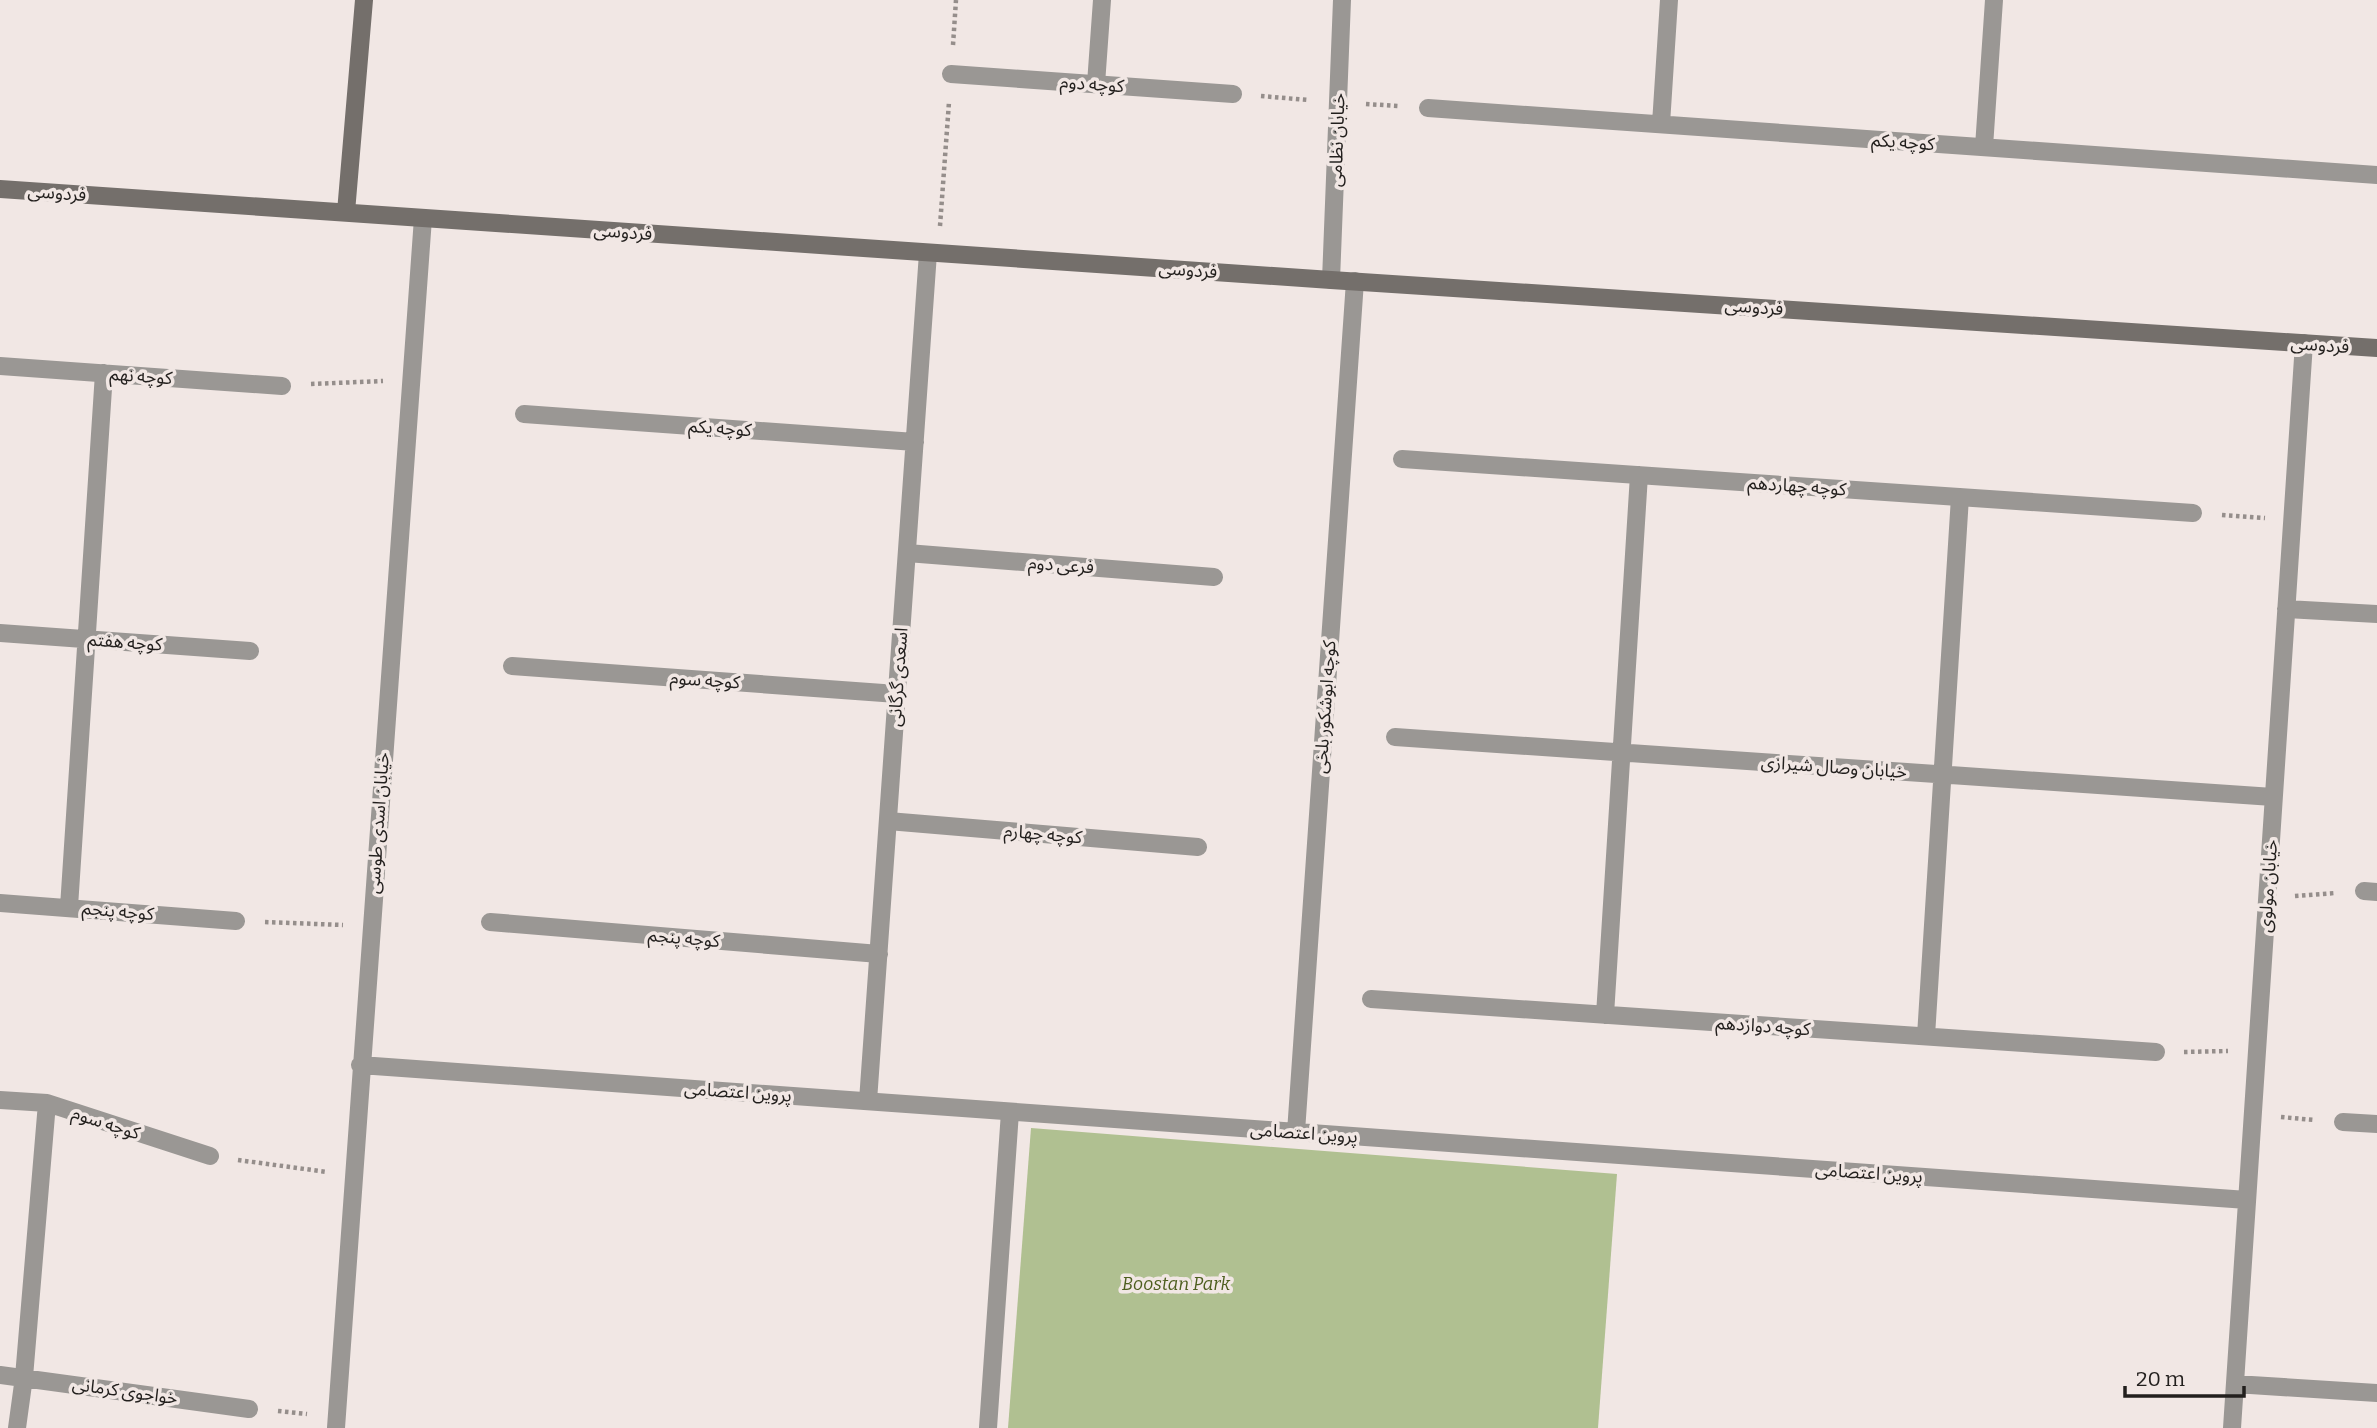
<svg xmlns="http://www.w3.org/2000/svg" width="2377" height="1428" font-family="Bitter,'Noto Sans Arabic',serif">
<rect width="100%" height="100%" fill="#f1e7e4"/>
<!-- green -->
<path fill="#b0c091" d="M1031,1128L1617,1174L1598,1428H1008Z"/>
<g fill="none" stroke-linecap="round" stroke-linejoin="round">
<!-- path -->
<path stroke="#958e8b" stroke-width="4.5" stroke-dasharray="3.5 3.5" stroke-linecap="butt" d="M953,45L956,0
M1261,96L1308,100
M1366,104L1399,106
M940,226L949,102
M311,384L383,381
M2222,515L2265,518
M2295,896L2335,893
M265,922L343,925
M2184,1052L2228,1051
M2281,1117L2314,1120
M238,1160L327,1172
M278,1411L307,1414"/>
<!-- lane -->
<path stroke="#9a9794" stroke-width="18" d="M951,74L1233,94
M2364,891L2377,892
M2343,1122L2377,1124"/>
<!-- street -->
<path stroke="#9a9794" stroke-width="18" d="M1096,84L1102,0
M1428,108L2377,175
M1661,124L1669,0
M1984,147L1994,0
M1331,280L1342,0
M0,366L282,386
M524,414L915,442
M1402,459L2193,513
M907,553L1214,577
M2286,609L2377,614
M0,633L250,651
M512,666L897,694
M1395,737L2273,797
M888,821L1198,847
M0,903L236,921
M69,907L104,373
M490,922L879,954
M1371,999L2156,1052
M1605,1015L1639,475
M1926,1036L1960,497
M360,1065L2247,1200
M0,1100L47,1103L210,1156
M868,1101L928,253
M1296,1132L1355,281
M0,1375L249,1409
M2235,1384L2377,1393
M17,1428L24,1377L47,1103
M336,1428L423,218
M988,1428L1010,1112
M2232,1428L2304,343"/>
<!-- secondary -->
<path stroke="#746f6b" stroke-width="18" d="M0,189L1331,280L2377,348
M346,212L364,0"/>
</g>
<g text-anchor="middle" stroke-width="7" stroke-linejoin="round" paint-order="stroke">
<!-- street labels -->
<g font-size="18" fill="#221f1d" stroke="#f1e7e4">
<text transform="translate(1092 84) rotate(4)" y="6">کوچه دوم</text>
<text transform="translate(1337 140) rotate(-88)" y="6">خیابان نظامی</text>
<text transform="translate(1903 142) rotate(4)" y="6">کوچه یکم</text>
<text transform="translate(57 193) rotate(4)" y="6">فردوسی</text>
<text transform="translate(623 232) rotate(4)" y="6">فردوسی</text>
<text transform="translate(1188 270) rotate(4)" y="6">فردوسی</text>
<text transform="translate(1754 307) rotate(4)" y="6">فردوسی</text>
<text transform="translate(2320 345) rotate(4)" y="6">فردوسی</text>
<text transform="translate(141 376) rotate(4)" y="6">کوچه نهم</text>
<text transform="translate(720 428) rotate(4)" y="6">کوچه یکم</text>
<text transform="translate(1797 486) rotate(4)" y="6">کوچه چهاردهم</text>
<text transform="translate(1061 565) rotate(4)" y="6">فرعی دوم</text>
<text transform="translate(125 642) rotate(4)" y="6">کوچه هفتم</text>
<text transform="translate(898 677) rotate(-86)" y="6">اسعدی گرگانی</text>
<text transform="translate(705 680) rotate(4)" y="6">کوچه سوم</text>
<text transform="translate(1325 707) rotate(-86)" y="6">کوچه ابوشکور بلخی</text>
<text transform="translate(1834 767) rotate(4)" y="6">خیابان وصال شیرازی</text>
<text transform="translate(378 823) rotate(-86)" y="6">خیابان اسدی طوسی</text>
<text transform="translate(1043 834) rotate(5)" y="6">کوچه چهارم</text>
<text transform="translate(2268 886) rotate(-86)" y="6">خیابان مولوی</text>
<text transform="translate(118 911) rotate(5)" y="6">کوچه پنجم</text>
<text transform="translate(684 938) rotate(5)" y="6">کوچه پنجم</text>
<text transform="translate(1763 1026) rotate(4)" y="6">کوچه دوازدهم</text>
<text transform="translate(738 1092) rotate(4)" y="6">پروین اعتصامی</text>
<text transform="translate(106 1123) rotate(18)" y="6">کوچه سوم</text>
<text transform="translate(1304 1133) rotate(4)" y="6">پروین اعتصامی</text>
<text transform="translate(1869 1173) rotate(4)" y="6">پروین اعتصامی</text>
<text transform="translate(125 1391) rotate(8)" y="6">خواجوی کرمانی</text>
</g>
<!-- park labels -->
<g font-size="18" font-style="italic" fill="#4d5e1e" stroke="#f1e7e4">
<text x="1176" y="1290">Boostan Park</text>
</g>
</g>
<!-- scale -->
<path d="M2125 1386v10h119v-10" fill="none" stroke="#221f1d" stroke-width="3.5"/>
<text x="2136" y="1386" font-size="21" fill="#221f1d" stroke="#f1e7e4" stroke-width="5" paint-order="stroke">20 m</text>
</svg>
